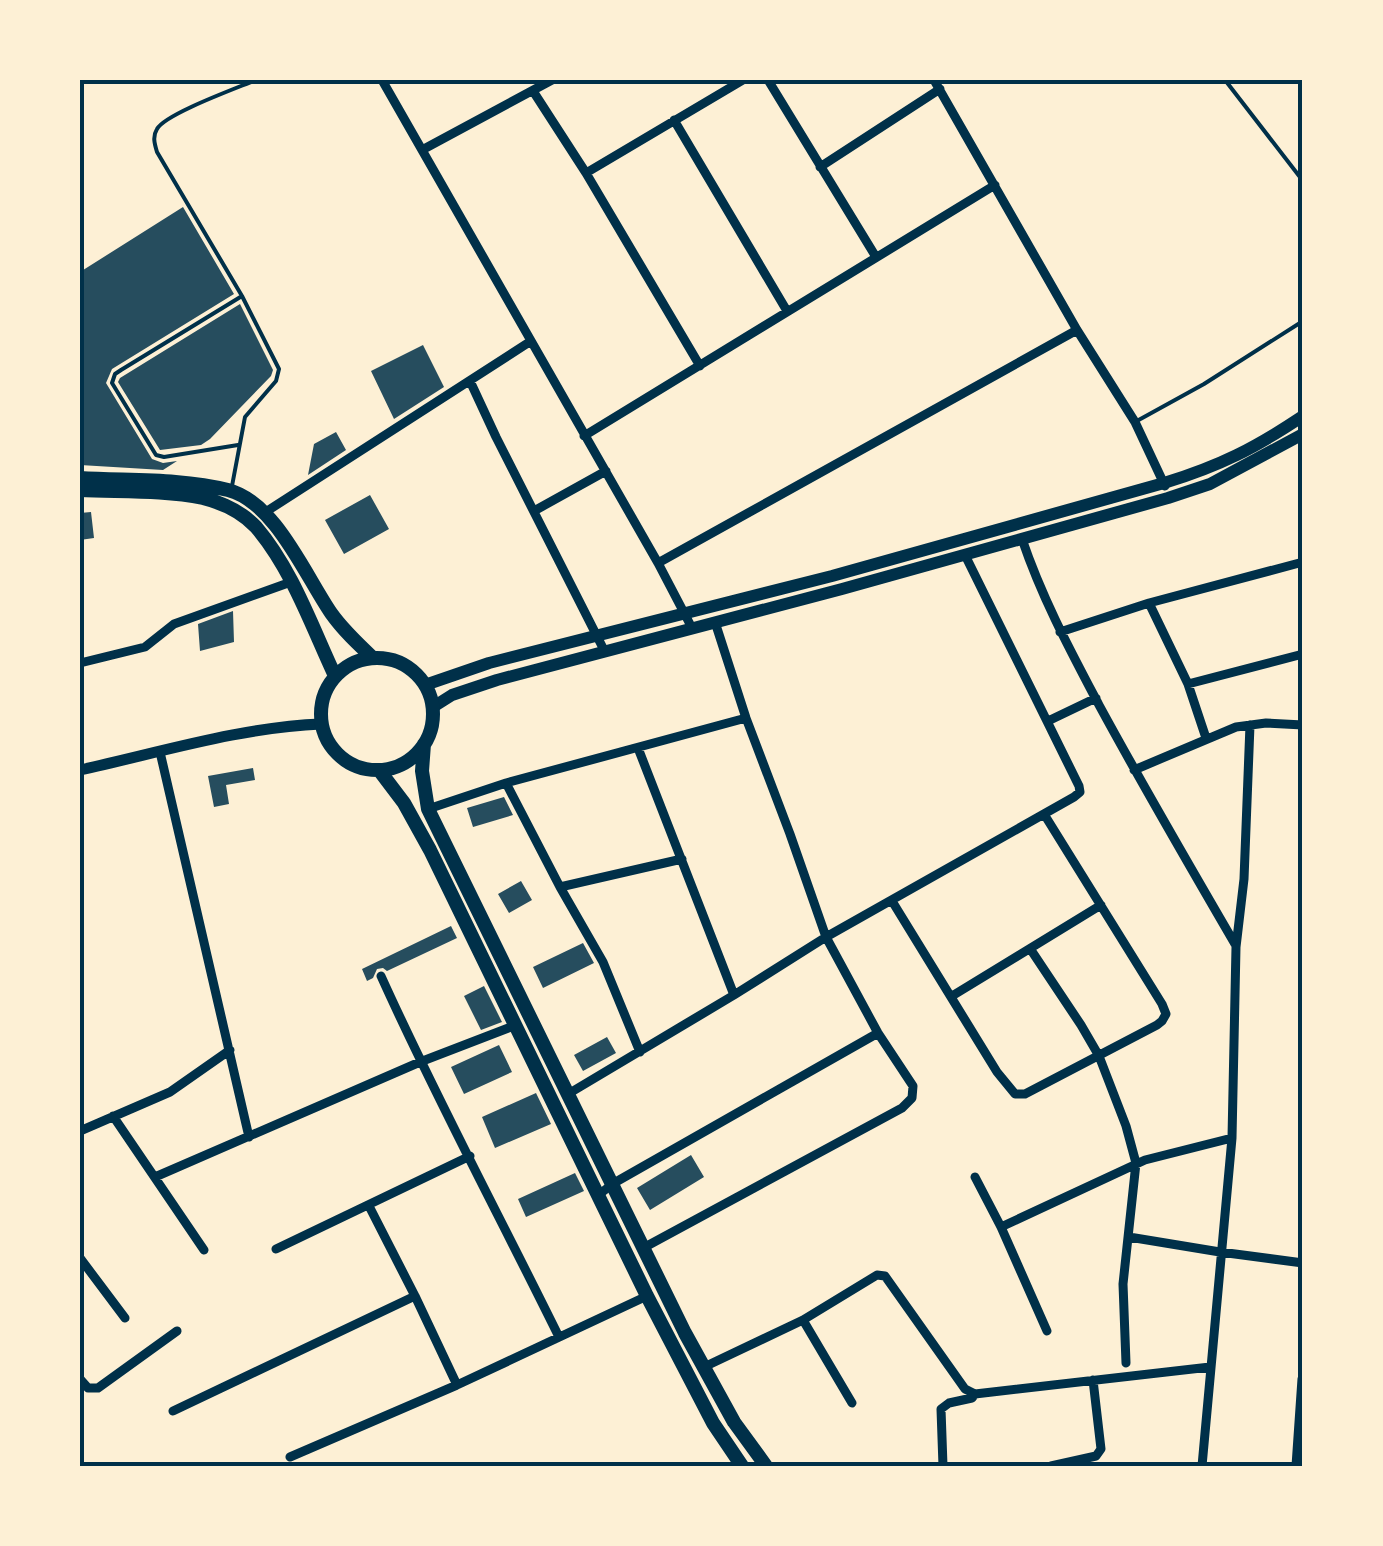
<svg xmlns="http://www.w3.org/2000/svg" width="1383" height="1546" font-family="Quicksand,sans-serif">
<rect width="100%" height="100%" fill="#fdf0d5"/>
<!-- building -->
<path fill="#264d5e" d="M183,207L234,294L112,369L106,383L152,459L163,463L177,461L163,470L80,465V272Z
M240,304L273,370L271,376L210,439L201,445L160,450L118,382L120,378Z
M423,345L444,387L394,419L371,371Z
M336,432L346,450L308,475L314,444Z
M370,495L389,529L344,554L325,520Z
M91,512L94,538L80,540V513Z
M233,611L234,642L200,651L198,624Z
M253,768L255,780L226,785L229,804L214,807L208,776Z
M504,797L513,815L473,827L467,808Z
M521,881L532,900L509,913L498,894Z
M451,926L457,938L387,971L383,968L377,969L373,978L367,981L362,969Z
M583,943L594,963L543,988L533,967Z
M484,986L502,1022L481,1030L464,996Z
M607,1037L616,1053L583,1071L574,1055Z
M499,1045L512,1072L464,1094L451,1067Z
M536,1093L551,1124L495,1148L482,1117Z
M691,1155L704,1177L650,1210L637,1188Z
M575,1173L584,1191L526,1217L518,1199Z"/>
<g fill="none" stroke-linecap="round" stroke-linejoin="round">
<!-- service -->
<path stroke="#003049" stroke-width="4" d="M1225,80L1303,181
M1135,422L1204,384L1303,321
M238,445L164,457L156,455L112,383L115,374L121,370L242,296
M232,486L245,417L276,381L279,369L242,296L157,152C155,145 152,137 157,129C165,114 237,88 256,80"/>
<!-- minor -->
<path stroke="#003049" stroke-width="9" d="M382,80L658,563L692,628
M768,80L876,257
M934,80L1077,330L1135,422L1165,486
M533,91L586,173L700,366
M674,120L787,311
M422,150L552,80
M820,167L940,89
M586,173L743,80
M470,381L496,437L605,652
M584,436L995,185
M534,511L606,471
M264,513L531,341
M1022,539C1042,598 1070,650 1099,705C1143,786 1189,865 1235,944
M658,563L1077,330
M1149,603L1188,684L1206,738
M1060,632L1149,603L1303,562
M80,663L145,647L174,624L291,582
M1188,684L1303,654
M1048,721L1096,698
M638,748L734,995
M160,752L249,1137
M1134,770L1236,727L1266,723L1303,725
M506,783L560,887L603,962L640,1052
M428,809L506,783L746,718
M560,887L682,859
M892,901L997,1072L1015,1094H1025L1157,1025L1162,1021L1166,1014L1162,1004L1044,814
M1031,950L1081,1025L1099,1056L1126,1126L1136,1163L1123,1284L1126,1363
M381,976C436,1098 500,1217 559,1337
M952,996L1101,905
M568,1094L734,995L826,937L1074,797L1080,792L1079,786L965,555
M113,1116L204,1250
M80,1131L170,1092L230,1050
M155,1177L420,1062L516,1025
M975,1177L1001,1227L1047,1331
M597,1196L614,1183L878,1033
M369,1206L415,1296L457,1385
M1001,1227L1145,1160L1232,1138
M1129,1237L1220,1252L1303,1263
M645,1247L902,1108L912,1098L913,1086L878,1033L826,937L790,834L746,718L715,622
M276,1249L470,1156
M80,1258L125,1318
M803,1320L852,1403
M704,1367L803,1320L877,1275L885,1276L965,1389L975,1394L1210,1367
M80,1379L88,1388H98L177,1331
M173,1411L415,1296
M290,1457L457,1385L647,1296
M943,1466L941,1409L949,1403L972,1398L975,1394
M1051,1466L1096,1456L1101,1449L1093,1380
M1202,1466L1232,1138L1236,947L1244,879L1250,725"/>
<!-- tertiary -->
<path stroke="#003049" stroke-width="11" d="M80,770C158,753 242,727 321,724
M1297,1466L1303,1379"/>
<!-- secondary -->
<path stroke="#003049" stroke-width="12" d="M425,685L489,663L832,576L1164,483C1220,466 1255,448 1303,416
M433,707L452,695L497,680L842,589L1168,498L1210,484L1303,434"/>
<!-- primary -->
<path stroke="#003049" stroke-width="14" d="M80,478C128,481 180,478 228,490C275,502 305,575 331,613C343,630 358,644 373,658
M80,490C120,492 163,490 203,498C223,503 242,512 256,527C292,569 312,627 335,676
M321 714a56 56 0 1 1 112 0a56 56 0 1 1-112 0Z
M424,744L422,771L428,809L685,1333L734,1422L766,1466
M379,770L404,803L430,850L647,1296L713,1423L742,1466"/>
</g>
<!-- border -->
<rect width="1383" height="1546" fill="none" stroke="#fdf0d5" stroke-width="165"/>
<rect x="82" y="82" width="1218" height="1382" fill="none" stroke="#003049" stroke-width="4"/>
</svg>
